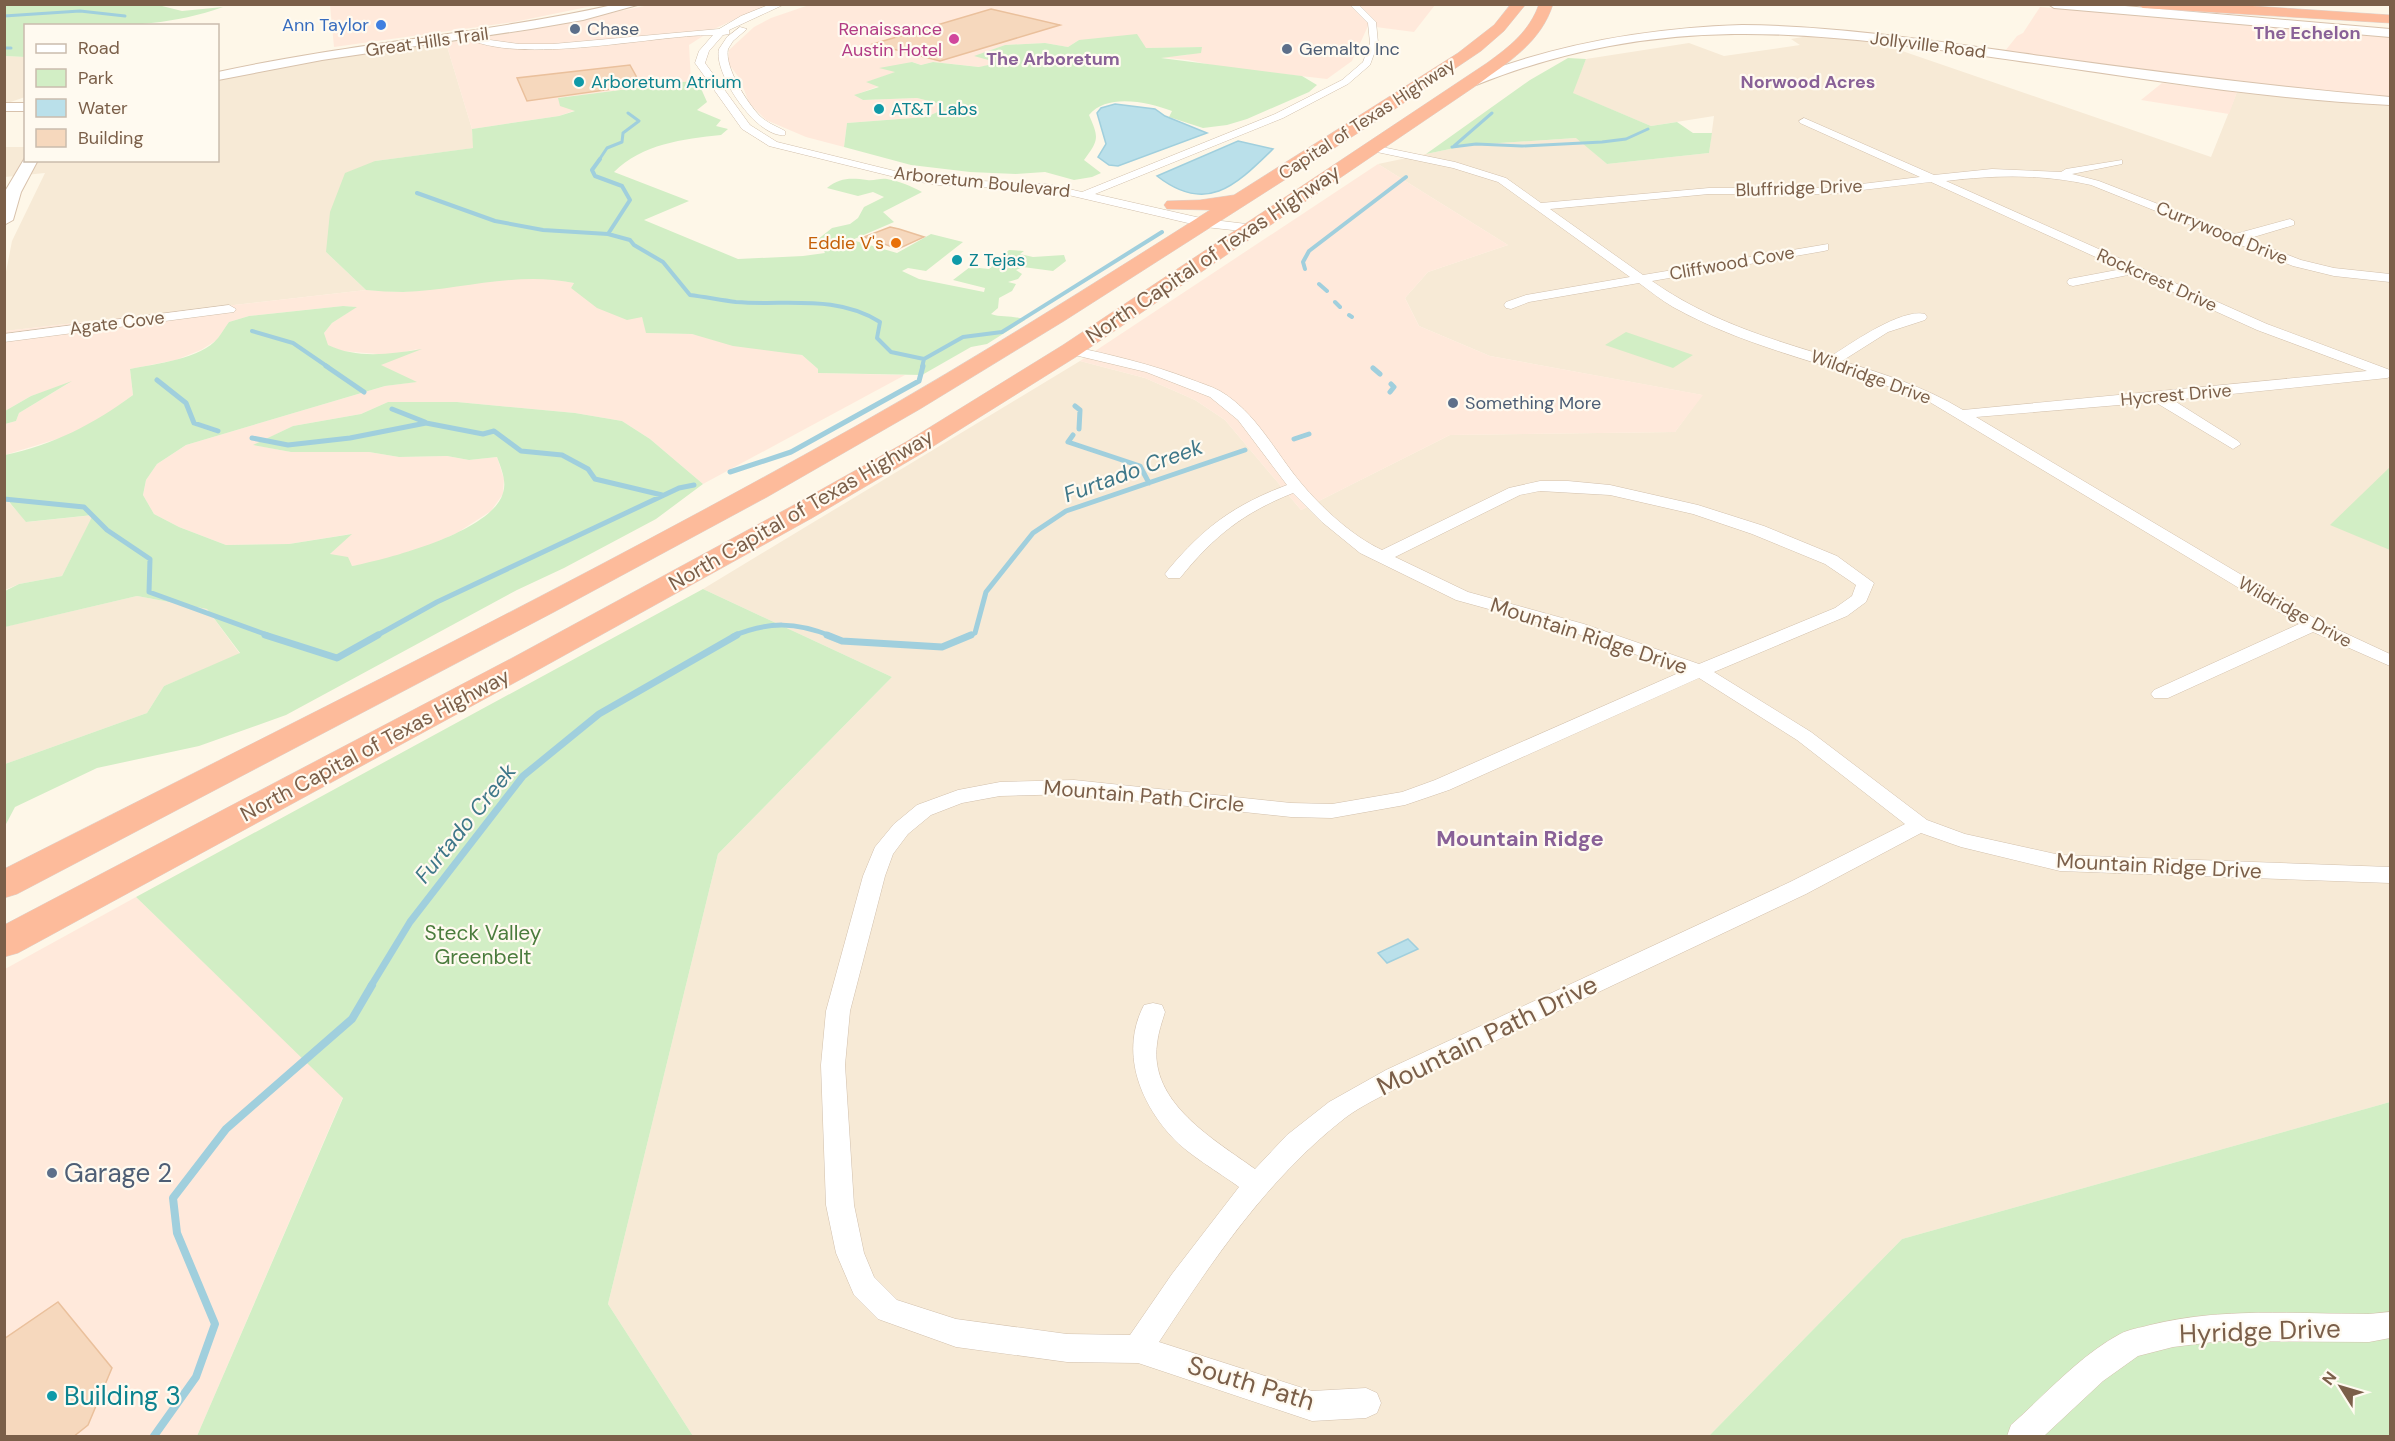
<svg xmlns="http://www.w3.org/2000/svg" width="2395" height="1441" font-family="'DM Sans',sans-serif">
<rect width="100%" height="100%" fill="#fef7e8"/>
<!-- residential -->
<path fill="#f7ead6" d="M1808,36L1876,42L2211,157L2237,92L2390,106V1102L1902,1239L1709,1436H693L608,1304L718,854L892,677L703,589L1080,361L1145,378L1195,400L1225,420L1301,510L1450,435L1675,432L1702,395L1490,356L1419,326L1405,298L1428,272L1508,245L1378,164L1469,145L1577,138L1607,164L1709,153L1714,116L1651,126L1572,93L1586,59L1689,43L1724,56L1800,45L1791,39Z
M446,43L472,129L474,148L375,161L326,252L366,290L5,331V277L12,241L45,173L5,177V147H25L26,160H218V79L286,65Z
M5,56L25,57V97L5,104Z
M4,497L27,522L94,515L62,576L19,584L5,590Z
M137,596L207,609L240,654L164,686L147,713L5,764L4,627Z"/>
<!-- commercial -->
<path fill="#ffe9db" d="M330,5V4L597,5L514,22L334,47Z
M649,5H766L714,29L689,45L691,81L558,98L576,110L559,116L472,129L446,43L524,31Z
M809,5H1435L1414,32L1368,26L1352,61L1327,79L1221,67L1188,60L1157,57L1187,55L1202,47L1145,48L1079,40L1068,47L1045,43L1005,45L976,56L992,60L988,65L980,67L933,62L921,65L912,62L900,66L896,72L867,82L879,86L855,95L863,100L917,98L942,104V110L926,117L847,123L844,147L806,137L766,120L749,103L740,79L728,63L729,50L754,27L771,18Z
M2040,7L2390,36V97L2237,83L2005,51L2017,36L2023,33Z
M2162,83L2237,92L2229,114L2141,100Z
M1378,164L1508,245L1428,272L1405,298L1419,326L1490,356L1703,395L1675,432L1450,435L1301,510L1225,420L1195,400L1145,378L1080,361Z
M516,278L553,279L574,283L571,288L642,317L647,333L692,334L802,355L818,369V373L905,375L703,484L650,439L622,421L575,413L457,402H388L361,414L293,426L254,445L291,452H369L399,457L447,456L469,460L497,457L504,479L503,494L491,511L457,533L427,546L376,562L352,566L330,554L351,534L289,544L226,545L179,527L154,514L143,495L146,480L157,464L186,445L385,386L415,382L380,365L418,349L389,355L342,351L327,345L324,333L332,323L356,307L343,306L249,316L229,322L217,340L201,350L176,360L130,369L133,395L106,415L67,436L5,455V424L16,421L19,413L69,383L31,396L5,411L4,331L366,290L403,292Z
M136,897L343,1097L197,1436H5V969Z"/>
<!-- green -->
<path fill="#d2eec5" d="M158,5L182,11L223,7C160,30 93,26 26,26L25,57L5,56V5Z
M1137,34L1146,48L1202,47L1201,53L1161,58L1302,76L1317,85L1309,92L1247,119L1227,125L1203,128L1169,117L1172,111C1148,102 1107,93 1089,115C1099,138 1099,140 1084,160L1101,173L1092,177L1074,180L1045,172L1016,174L970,172L911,165L844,147L847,123L926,117L942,110L941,104L917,98L863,100L854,95L879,87L866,82L895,72L879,68L912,62L921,65L933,62L979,67L988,65L992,61L974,56L1005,45L1045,43L1068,47L1079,40Z
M1568,58L1586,59L1573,93L1651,126L1677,122L1693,133H1712L1709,153L1607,164L1576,138L1469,145L1426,154L1530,80Z
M691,81L699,84L707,102L697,110L721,120L716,126L728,129L721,135C683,139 642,144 614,172L689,201L644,220L738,259L803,256L825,253L817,240L832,228L850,224L858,218L864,207L884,197L873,192L858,196L827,188C840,177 852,178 867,180C874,181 880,178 887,179C899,181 911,186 922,192L883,212L894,222L852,240L897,253L931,234L963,242L926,271L908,268L902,271L919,279L984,292L985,288L953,280L970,267L989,269L1009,250L1024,251L1020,254L1033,257L1064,255L1066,261L1053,271L1023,267L1016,270L1022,274L1018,279L1008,282L1016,284L1012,291L999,298L998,308L991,314C1002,318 1015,315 1025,320L987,344L971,347L922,375L818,373V369L802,355L733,346L692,334L646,333L642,317L627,320L597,308L571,288L574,283C516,271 461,290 403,292C391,292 378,291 366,290L326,252L330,212L345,173L375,161L473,148L472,129L559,116L575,111L560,106L558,98Z
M343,306L357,307L332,323L324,333L328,345C357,359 391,354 422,349L381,365L417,382L385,386L186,445L157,464L146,480L143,495L154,514L179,527L226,545L289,544L352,534L330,554L348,557L352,566C388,559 492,532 503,493C507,481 501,468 497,457L469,460L447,456L399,457L369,452H291L253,445L293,426L361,414L388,402H457L575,413L622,421L650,439L703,484L656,519L564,568L517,590L286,715L199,746L97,768L15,807L5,826V764L147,713L164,686L240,653L207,609L137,596L5,627V591L19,584L62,576L93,515L26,522L5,497V455C53,445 94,424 133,395L130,369C155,364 201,359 218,338C222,333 225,327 229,322L249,316Z
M1626,332L1693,355L1673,368L1605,345Z
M72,381L19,413L16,421L5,424V411L31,396Z
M2390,467V550L2330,525Z
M703,589L892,677L718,854L608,1304L693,1436H197L343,1098L136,897Z
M2390,1102V1436H1709L1902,1239Z"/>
<!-- water -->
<path fill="#bae0ea" stroke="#a0cfdd" stroke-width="1.5" d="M1115,104L1155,109L1165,116L1207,133L1118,166L1109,165L1098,157L1106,144L1097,113L1101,108Z
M1238,141L1273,149C1236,185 1207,215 1157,176Z
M1408,939L1418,949L1387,963L1378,953Z"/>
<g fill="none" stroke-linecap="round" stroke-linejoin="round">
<!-- stream-far4 -->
<path stroke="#a0cfdd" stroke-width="3" d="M4,16L80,11L125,16
M4,48H11
M1454,146L1492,113
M1452,147L1476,144L1522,146L1602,142L1626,139L1648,129
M599,160L607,148L622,142L623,133L639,121L628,113"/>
<!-- stream-far3 -->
<path stroke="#a0cfdd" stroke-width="4" d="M600,159L592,170L595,176L622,186L630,200L608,234
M417,193L495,221L543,230L608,234L630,240L634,245L663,262L690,295C705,297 721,300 736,302C785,306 836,294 880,322L877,338L891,352L924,359L963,337L1002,332L1162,232
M1305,269L1303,262L1309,251L1406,177
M1319,284L1327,291
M1335,302L1340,307
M1349,315L1352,317
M252,331L293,343L328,367
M922,367L924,359"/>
<!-- stream-far2 -->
<path stroke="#a0cfdd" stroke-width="5" d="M326,366L364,392
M1373,368L1380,374
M157,380L186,403L194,423L218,431
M1390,392L1394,387L1391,384
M1075,406L1080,410L1079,429
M392,409L425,422
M1073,435L1068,442L1140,466L1149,483
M252,438L288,445L350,438L426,423L483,434L494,431L521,451L562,455L588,469L595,479L662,495
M1294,439L1309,434
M730,472L791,452L919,381L923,366
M4,499L84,507L107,530L150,559L149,592L270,636
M376,636L437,602L679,488L694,485
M733,636C769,621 796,622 831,636
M967,636L975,633L986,592L1033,533L1066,511L1245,450"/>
<!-- stream-far1 -->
<path stroke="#a0cfdd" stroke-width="7" d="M265,635L337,658L378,635
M827,635L842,641L942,647L971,635
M371,986L410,922L523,776L599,714L737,635"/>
<!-- stream -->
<path stroke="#a0cfdd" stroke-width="8" d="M154,1436L196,1377L215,1324L177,1233L173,1198L226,1129L352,1019L372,985"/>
</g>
<!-- building -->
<path fill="#f6d8bd" stroke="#eac09c" stroke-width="1.5" d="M991,9L1060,25L940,61L873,44Z
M630,65L641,85L527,101L517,78Z
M890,227L899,229L924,237L898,249L864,237Z
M58,1302L112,1368L88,1425L73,1437H4V1339Z"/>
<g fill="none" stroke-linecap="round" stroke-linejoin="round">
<defs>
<path id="street" d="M771,4H785L729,30V34L723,35L709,51L705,63L750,125L777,142L907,174L939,179L1047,184L1082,192L1275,114L1342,80L1363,62L1370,43L1368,23L1349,4H1358L1376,22L1378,43L1370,65L1348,84L1283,118L1095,194L1205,219L1255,225L1257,228L1251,232L1205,227L1047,190L939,185L907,180L769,146L742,129L695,63L699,51L713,35C652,35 505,69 459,33L463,30L490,40L519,44H553L719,29L741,16Z
M740,27L747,29L733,41L728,49C724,67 748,104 760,116C767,123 776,126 785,131V135C757,139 713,73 719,49L727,37Z
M1804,118L1934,175L1992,169L2061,172L2066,169L2122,160V164L2072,174L2099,181L2235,234L2290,219L2294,221V225L2247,239L2301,260L2334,268L2390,274V282L2334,276L2293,266L2091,185C2042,174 1996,175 1946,181L2267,324L2390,370V377L2387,378L2173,400L2238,441L2241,444L2233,449L2155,402L1976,417L2319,621L2390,654V666L2313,632L2168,698H2154L2151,694L2154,690L2299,624L1928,401C1844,367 1752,351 1673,307C1661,300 1650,291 1639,283L1529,302L1511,309L1506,308L1504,305L1506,302L1526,295L1630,277L1498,182L1453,168L1372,151L1367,148L1372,145L1455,162L1506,178L1541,203L1709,188H1828L1920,177L1800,123L1799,121ZM1931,182L2122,269L2069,279L2067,282L2069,285L2073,286L2133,274L2257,330L2367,371L1963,410C1925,387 1884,374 1842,361L1888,332L1925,320L1927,317L1925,314C1901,308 1850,344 1830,357C1766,338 1706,319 1652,281L1824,251L1828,250V244L1643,275L1550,209L1709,194H1828Z
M229,305L236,309L234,312L4,342V334Z
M1071,346C1111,355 1151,364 1190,379C1200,383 1211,386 1220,391C1256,412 1275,452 1301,483C1322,508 1352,536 1382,550L1509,488L1540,481H1568L1610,485L1698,505L1764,526L1837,556L1874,583L1866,602L1847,616L1714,672L1811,732L1927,820L1965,834L2060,855L2390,867V883L2060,871L1961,847L1921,833L1806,894L1404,1084C1385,1095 1362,1105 1345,1118C1268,1178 1212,1261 1159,1342L1312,1391L1366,1388L1377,1393L1381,1403L1377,1413L1366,1418L1312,1421L1138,1363L1067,1362L956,1347L878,1319L854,1295L836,1253L826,1205L821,1065L826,1011L863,876L875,847L894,824L917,805L958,790L1000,782L1074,780L1291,803L1332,804L1402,792L1435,780L1683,671L1572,632L1456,600L1360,553L1322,522L1293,493C1243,513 1214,536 1180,578H1168L1165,574L1168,570C1204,527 1234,505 1287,485L1238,420L1210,397L1146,372L1066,353L1064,350ZM1540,491L1610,495L1693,514L1752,534L1825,564L1856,585L1852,596L1835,608L1699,664L1584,624L1468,592L1395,557L1520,495ZM1699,678L1797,740L1905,824L1790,882L1386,1070L1329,1102L1287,1135L1255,1169C1215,1140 1149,1103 1157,1044C1158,1033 1162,1022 1165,1012L1162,1005L1153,1003L1144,1005C1120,1051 1139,1101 1172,1137C1187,1154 1220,1173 1239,1187L1172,1274L1130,1335L1067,1334L956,1319L897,1300L874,1277L864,1253L854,1205L845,1065L850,1011L885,876L893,854L908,834L931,815L962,803L1000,796L1074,794L1291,817L1332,818L1405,805L1449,790Z
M2390,1312V1338L2369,1342L2221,1341L2173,1347L2138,1356L2103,1381L2044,1436H2007L2011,1425C2045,1395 2079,1356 2120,1334C2129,1329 2140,1328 2150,1325C2221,1307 2296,1314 2369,1314Z"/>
<path id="secondary" d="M617,4H641L583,20L531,29L322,60L218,80V72C350,43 485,34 617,4Z
M2048,4H2102L2390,29V37L2054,8Z
M1742,25C1843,26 1942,42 2041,56C2157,72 2273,87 2390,97V105C2259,99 2128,76 1998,58C1809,31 1659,12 1476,85H1466L1464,82L1466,79C1556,44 1646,28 1742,25Z
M4,103H26V111H4Z
M26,156V160H38L21,192L13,220L4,225V193Z"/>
<path id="highway" d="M1511,4H1526L1504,31L1481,51L1386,115L1064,321L920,409L767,497L554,612L17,894L4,898V869C290,724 577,583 856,426C976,358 1093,284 1210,210L1167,209L1164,205L1167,201L1200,200L1234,195L1458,53L1494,25Z
M1539,4H1553C1541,43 1507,63 1477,85L1079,355L924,452L812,518L536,671L18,953L4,957V925L514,657L792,506L906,442L1063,345L1487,63C1509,47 1530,31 1539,4Z
M2136,4H2221L2390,15V23L2143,8Z"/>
</defs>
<!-- street casing -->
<use href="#street" stroke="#d2c0ac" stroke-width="1"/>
<!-- secondary casing -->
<use href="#secondary" stroke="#d8c2ac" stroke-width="2"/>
<!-- highway casing -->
<use href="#highway" stroke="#ddd5d0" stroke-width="1"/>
<!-- street -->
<use href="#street" fill="#fff" fill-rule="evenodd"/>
<!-- secondary -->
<use href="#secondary" fill="#fff" fill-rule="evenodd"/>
<!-- highway -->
<use href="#highway" fill="#fdbb9b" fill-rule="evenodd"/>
</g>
<!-- markers -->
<circle fill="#3f7fe0" stroke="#fffaf0" stroke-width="2" cx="381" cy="25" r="6"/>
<g fill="#5c6f8a" stroke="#fffaf0" stroke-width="2">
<circle cx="575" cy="29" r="6"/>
<circle cx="1287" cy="49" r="6"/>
<circle cx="1453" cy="403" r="6"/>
<circle cx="52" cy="1173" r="6"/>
</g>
<circle fill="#d1479c" stroke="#fffaf0" stroke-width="2" cx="954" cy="39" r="6"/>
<g fill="#0f9aa8" stroke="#fffaf0" stroke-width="2">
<circle cx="579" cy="82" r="6"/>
<circle cx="879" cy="109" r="6"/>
<circle cx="957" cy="260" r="6"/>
<circle cx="52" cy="1396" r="6"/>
</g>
<circle fill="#e8710a" stroke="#fffaf0" stroke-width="2" cx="896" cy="243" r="6"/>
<g text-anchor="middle" stroke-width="4.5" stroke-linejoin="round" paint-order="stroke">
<!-- far-shop labels -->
<g font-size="18" fill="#366cbe" stroke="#fffaf0" text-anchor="end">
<text x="369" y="31">Ann Taylor</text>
</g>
<!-- far-service labels -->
<g font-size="18" fill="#4e5e75" stroke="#fffaf0" text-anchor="start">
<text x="587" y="35">Chase</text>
<text x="1299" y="55">Gemalto Inc</text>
<text x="1465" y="409">Something More</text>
</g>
<!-- far-hotel labels -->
<g font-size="18" fill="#b23c85" stroke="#fffaf0" text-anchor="end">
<text x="942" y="35">Renaissance<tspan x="942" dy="21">Austin Hotel</tspan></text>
</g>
<!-- far-neighbourhood labels -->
<g font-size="18" font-weight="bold" fill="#896197" stroke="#fffaf0">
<text x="2307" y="39">The Echelon</text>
<text x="1053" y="65">The Arboretum</text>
<text x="1808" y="88">Norwood Acres</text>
</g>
<!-- far-street labels -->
<g font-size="18" fill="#7b5f49" stroke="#fffaf0">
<text transform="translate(427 42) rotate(-8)" y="6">Great Hills Trail</text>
<text transform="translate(1928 45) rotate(7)" y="6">Jollyville Road</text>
<text transform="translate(1367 119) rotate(-33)" y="6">Capital of Texas Highway</text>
<text transform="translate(982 182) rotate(6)" y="6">Arboretum Boulevard</text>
<text transform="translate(1799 188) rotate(-2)" y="6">Bluffridge Drive</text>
<text transform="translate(2222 233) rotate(22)" y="6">Currywood Drive</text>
<text transform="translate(1732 263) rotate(-10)" y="6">Cliffwood Cove</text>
<text transform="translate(2157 280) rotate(24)" y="6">Rockcrest Drive</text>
<text transform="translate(117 323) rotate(-7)" y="6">Agate Cove</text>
<text transform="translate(1871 377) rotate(20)" y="6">Wildridge Drive</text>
<text transform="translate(2176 395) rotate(-5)" y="6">Hycrest Drive</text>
<text transform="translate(2295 612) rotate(29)" y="6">Wildridge Drive</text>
</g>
<!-- far-culture labels -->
<g font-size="18" fill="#0d838f" stroke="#fffaf0" text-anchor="start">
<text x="591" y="88">Arboretum Atrium</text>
<text x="891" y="115">AT&amp;T Labs</text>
<text x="969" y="266">Z Tejas</text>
</g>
<!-- far-food labels -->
<g font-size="18" fill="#c56008" stroke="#fffaf0" text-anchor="end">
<text x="884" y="249">Eddie V's</text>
</g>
<!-- street labels -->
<g font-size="21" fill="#7b5f49" stroke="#fffaf0">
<text transform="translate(1213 254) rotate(-34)" y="7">North Capital of Texas Highway</text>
<text transform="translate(801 510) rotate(-30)" y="7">North Capital of Texas Highway</text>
<text transform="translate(1589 636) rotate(18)" y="7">Mountain Ridge Drive</text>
<text transform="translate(375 745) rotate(-28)" y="7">North Capital of Texas Highway</text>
<text transform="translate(1144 796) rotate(5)" y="7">Mountain Path Circle</text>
<text transform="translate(2159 866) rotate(3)" y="7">Mountain Ridge Drive</text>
</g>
<!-- park labels -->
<g font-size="21" fill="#4b7c3d" stroke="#fffaf0">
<text x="483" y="940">Steck Valley<tspan x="483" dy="24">Greenbelt</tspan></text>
</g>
<!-- water labels -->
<g font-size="22" font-style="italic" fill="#3e7789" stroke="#fffaf0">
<text transform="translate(1133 470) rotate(-20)" y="8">Furtado Creek</text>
<text transform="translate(465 823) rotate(-51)" y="8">Furtado Creek</text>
</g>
<!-- neighbourhood labels -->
<g font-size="22" font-weight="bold" fill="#896197" stroke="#fffaf0">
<text x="1520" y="846">Mountain Ridge</text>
</g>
<!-- near-street labels -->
<g font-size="26" fill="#7b5f49" stroke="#fffaf0">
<text transform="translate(1487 1035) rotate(-26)" y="9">Mountain Path Drive</text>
<text transform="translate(2260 1331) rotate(-2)" y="9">Hyridge Drive</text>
<text transform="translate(1251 1383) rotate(17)" y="9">South Path</text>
</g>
<!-- near-service labels -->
<g font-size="26" fill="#4e5e75" stroke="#fffaf0" text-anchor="start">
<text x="64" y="1182">Garage 2</text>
</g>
<!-- near-culture labels -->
<g font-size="26" fill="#0d838f" stroke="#fffaf0" text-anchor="start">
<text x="64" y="1405">Building 3</text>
</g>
</g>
<!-- border -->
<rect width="2395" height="1441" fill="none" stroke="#7b5f49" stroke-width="12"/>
<!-- legend -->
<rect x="24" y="24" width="195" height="138" fill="#fffaf0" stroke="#cabcad" stroke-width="1.5"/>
<rect x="36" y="44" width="30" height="9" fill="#ffffff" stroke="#cabcad" stroke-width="1.5"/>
<text x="78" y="54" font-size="18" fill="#7b5f49">Road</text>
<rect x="36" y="69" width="30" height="18" fill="#d2eec5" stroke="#cabcad" stroke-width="1.5"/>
<text x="78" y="84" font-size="18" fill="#7b5f49">Park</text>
<rect x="36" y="99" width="30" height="18" fill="#bae0ea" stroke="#cabcad" stroke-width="1.5"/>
<text x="78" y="114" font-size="18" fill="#7b5f49">Water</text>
<rect x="36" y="129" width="30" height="18" fill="#f6d8bd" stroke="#cabcad" stroke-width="1.5"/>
<text x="78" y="144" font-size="18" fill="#7b5f49">Building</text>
<!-- north arrow -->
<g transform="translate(2341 1387) rotate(307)" stroke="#fffaf0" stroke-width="4.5" paint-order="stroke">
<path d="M0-4.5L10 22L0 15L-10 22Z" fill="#7b5f49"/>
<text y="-9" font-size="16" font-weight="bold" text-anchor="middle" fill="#7b5f49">N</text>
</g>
</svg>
